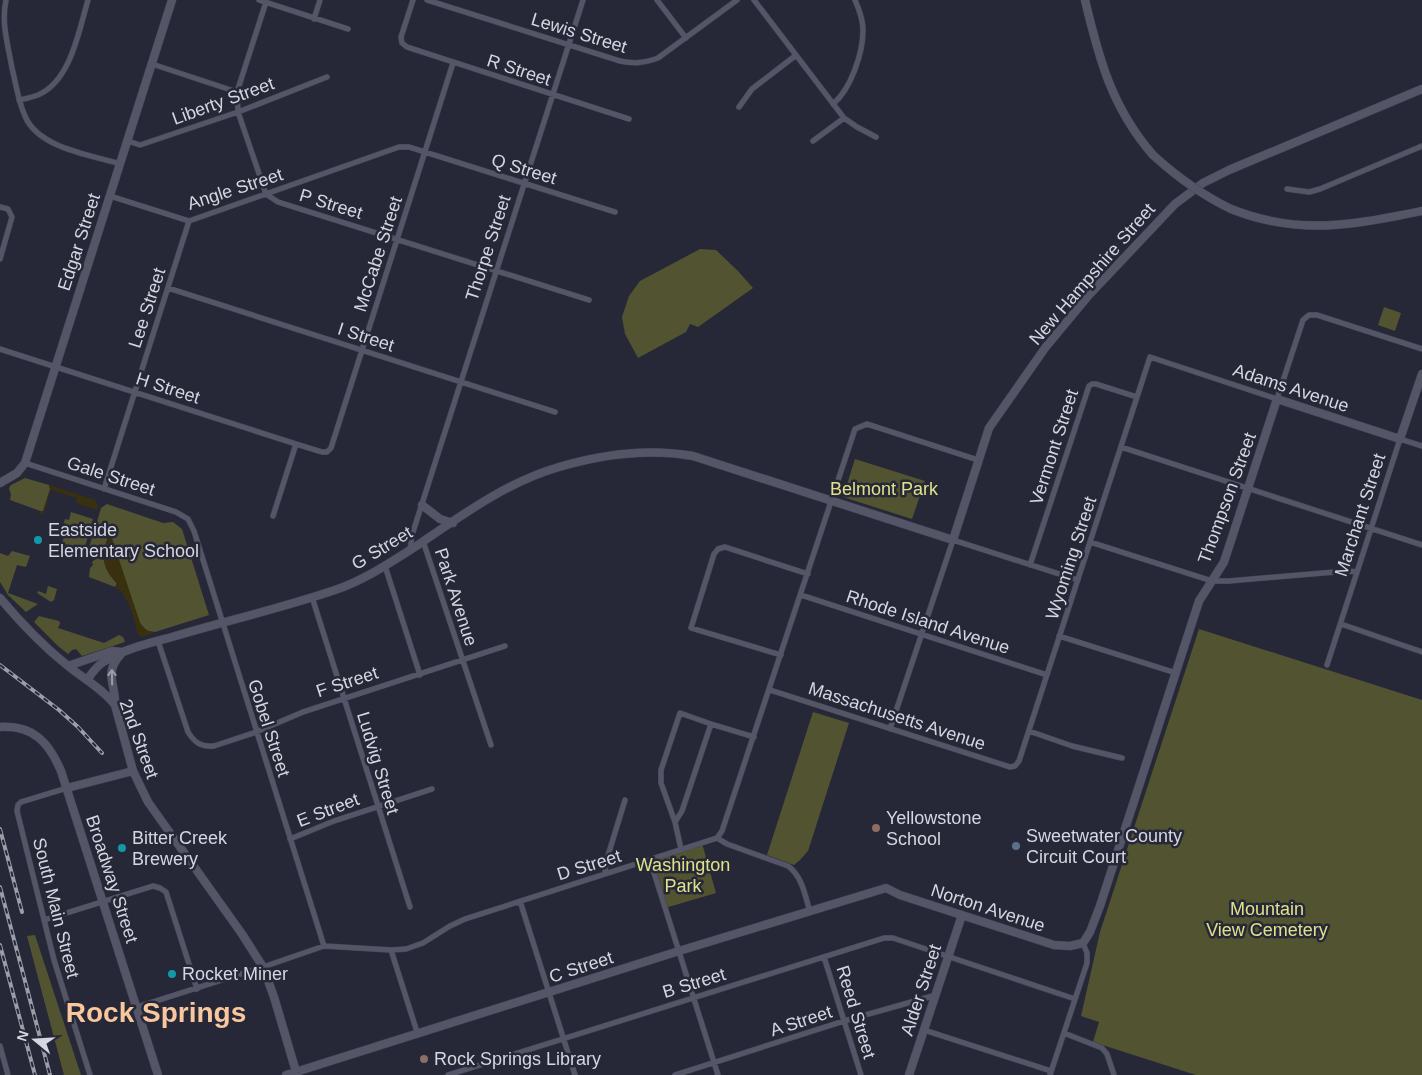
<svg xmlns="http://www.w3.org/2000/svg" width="1422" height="1075" font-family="Arial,sans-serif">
<rect width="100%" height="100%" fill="#272837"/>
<!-- green -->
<path fill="#525431" d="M700,249L716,250L738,271L753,288L698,327L690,324L686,332L638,358L625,334L622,317L629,296L640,281Z
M1384,307L1401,313L1395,331L1378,325Z
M855,459L925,481L912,519L843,497Z
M25,478L49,485L50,489L43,512L10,500L11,495L9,488L11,485Z
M107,504L163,523L173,522L182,529L209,615L155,632C148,632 144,629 140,623L109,533L101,559L104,560C105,570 111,576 117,584L115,587L89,577L90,568L93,565L92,562L97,558L87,555L95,527L110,531V529L96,525L101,508Z
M71,512L93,519L84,550L62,543L64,537L60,535L65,519L69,520Z
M12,551L30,556L26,567L17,565L8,593L38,604L26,612L8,595L0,582V553L8,556Z
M48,586L57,589L54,600L51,602L37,593L38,591L46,594Z
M39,616L59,621L60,623L58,628L104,643L119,635L123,637L125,642L82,656L76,649L72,650L68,654L58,646L34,622Z
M1199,629L1422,700V1075H1196L1093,1042L1099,1022L1081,1016L1100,932Z
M813,712L849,723L808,851L800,860L794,865L767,855Z
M702,843L716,893L665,908L650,860Z
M35,935L81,1075H64L27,936Z"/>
<!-- sand -->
<path fill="#393010" d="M49,485L95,500L98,506L97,510L76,503L77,498L51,490L43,515L40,514L41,511H43L50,489Z
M110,532L140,623L147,631L155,632L142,637L138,634C133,619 130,595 115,587L117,583C99,566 103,553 110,532Z"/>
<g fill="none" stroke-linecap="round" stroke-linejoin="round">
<defs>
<path id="street" d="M6,0C1,23 8,45 12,68C16,84 18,101 25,116C38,148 90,155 121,164
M259,0L348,29
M413,0L401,37L402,43L407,47L629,119
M427,0L620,61C634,64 644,63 658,58L737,0
M657,0L686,38
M754,0L844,118L857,127L876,137
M266,2L237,92L238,112L266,194L278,202L589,300
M314,19L320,0
M152,64L237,92
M19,100C25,99 32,97 38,95C71,81 79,30 88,0
M833,104C851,89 863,53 863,30C863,19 859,9 855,0
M739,107L752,89L795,56
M128,141L140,145L238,112L327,77
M813,141L844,118
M1287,189L1309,192L1320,189L1422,146
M110,196L189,221L399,147H409L615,212
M0,207L8,209L12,217L0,259
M168,288L555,412
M0,349L296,444L322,452H327L331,448L453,63
M1121,447L1422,545
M25,463L176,512L188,519L194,531L324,946
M104,489L189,221
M273,516L296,444
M423,541L491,745
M1090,542L1212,581H1229L1347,571L1357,572
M410,550L412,535L583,0
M1030,565L1089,386L1092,384H1096L1137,397
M385,566L420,675
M801,595L1047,675
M312,597L410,907
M1341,624L1422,652
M1059,636L1176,673
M158,641L188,732C195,743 201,747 214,746L256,732L303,712L505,646
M781,655L691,628L714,554L718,549L725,547L808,574
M1327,665L1400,439L1422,446
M770,690L1010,767L1015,766L1019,761L1150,357L1277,399L1303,320L1309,315H1317L1422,349
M711,724L680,713L661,770V783L675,822L682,811L711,724L754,737
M890,729L953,540L1078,580
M1029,731L1072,746L1122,758
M67,788L21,802L18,805L17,811L54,960L90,1075
M675,822L681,849
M717,838L727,844L788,866C802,876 805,895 810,912
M290,839L334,821L432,789
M650,860L718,1075
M605,874L606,862L625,800
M520,901L575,1075
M44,920L153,886L160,888L166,892L197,989
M391,950L418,1035
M824,957L861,1075
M137,1007L263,967L324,946L391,950L406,949L423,943L450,926L465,919L717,838L722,831L855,429L867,424L978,460
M924,1030L1051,1071
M1064,1033L1102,1048L1107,1054L1114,1075
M0,1046L8,1075
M448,1075L884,938H893L1075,999
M675,1075L844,1021L936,995
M1050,1075L1087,963V953L1083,943"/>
<path id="secondary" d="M1085,0C1099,59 1112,108 1153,155
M1231,209C1299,236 1353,225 1422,211
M0,483L17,473L25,463L172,0
M422,505L440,519L453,523
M0,598C20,622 43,646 68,666C84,679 103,689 115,705L133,771L148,802L242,934L263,967L274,997L297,1075
M68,666L112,651L121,652
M87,680C92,673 97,665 105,661C124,649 150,643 172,637C226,621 282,608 335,590C365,580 391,562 418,545C462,515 507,482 559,467C603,454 648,448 693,456L953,540L989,428L1045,348L1089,295L1175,204L1203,183L1229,170L1422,89
M115,705C116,683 103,674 121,654
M0,727C34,725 49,743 61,771L158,1075
M67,788L133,771
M286,1075L679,951L886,888L900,895L1054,945L1070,946L1083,943L1090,932L1100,906L1199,601L1224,562L1277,399L1400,439L1422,374
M909,1075L962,915"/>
</defs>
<!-- street casing -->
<use href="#street" stroke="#434351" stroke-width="6"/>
<!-- secondary casing -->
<use href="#secondary" stroke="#434351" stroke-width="9"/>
<!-- street -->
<use href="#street" stroke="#545668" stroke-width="5"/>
<!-- secondary -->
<use href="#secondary" stroke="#545668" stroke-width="8"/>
<defs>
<path id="rail" d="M0,665L59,710L78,727L102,753
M0,829L22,912
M0,887L50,1075
M0,945L35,1075"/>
</defs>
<!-- rail casing -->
<use href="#rail" stroke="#9c9da9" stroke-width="4"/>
<!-- rail -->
<use href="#rail" stroke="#272837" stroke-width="2" stroke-dasharray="5.5" stroke-linecap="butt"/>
<defs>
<path id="secondary-bridge" d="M1153,155C1177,177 1202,195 1231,209"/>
</defs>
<!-- secondary-bridge casing -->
<use href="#secondary-bridge" stroke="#434351" stroke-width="9" stroke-linecap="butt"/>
<!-- secondary-bridge -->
<use href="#secondary-bridge" stroke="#545668" stroke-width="8"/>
</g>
<!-- one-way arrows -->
<defs><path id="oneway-shaft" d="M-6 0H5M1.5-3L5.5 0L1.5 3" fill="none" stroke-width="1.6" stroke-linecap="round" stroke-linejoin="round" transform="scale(1.25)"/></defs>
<use stroke="#9b9cab" href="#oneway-shaft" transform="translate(112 677) rotate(-91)"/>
<!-- markers -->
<g fill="#0f9aa8" stroke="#272837" stroke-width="2">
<circle cx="38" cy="540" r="5"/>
<circle cx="122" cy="848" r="5"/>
<circle cx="172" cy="974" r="5"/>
</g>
<g fill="#8d6e63" stroke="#272837" stroke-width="2">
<circle cx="876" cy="828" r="5"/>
<circle cx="424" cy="1059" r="5"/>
</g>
<circle fill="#5c6f8a" stroke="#272837" stroke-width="2" cx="1016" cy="846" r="5"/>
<g text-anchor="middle" stroke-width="5" stroke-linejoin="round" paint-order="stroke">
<!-- street labels -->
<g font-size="18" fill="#d5d6e1" stroke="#272837">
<text transform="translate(579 33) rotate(17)" y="6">Lewis Street</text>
<text transform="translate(519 70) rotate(18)" y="6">R Street</text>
<text transform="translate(223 101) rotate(-20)" y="6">Liberty Street</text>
<text transform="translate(524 169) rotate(17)" y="6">Q Street</text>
<text transform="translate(235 189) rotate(-18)" y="6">Angle Street</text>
<text transform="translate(331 204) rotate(17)" y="6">P Street</text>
<text transform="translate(79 242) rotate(-72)" y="6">Edgar Street</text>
<text transform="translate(488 248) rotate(-72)" y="6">Thorpe Street</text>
<text transform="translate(378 254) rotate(-72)" y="6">McCabe Street</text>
<text transform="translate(1092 274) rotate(-49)" y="6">New Hampshire Street</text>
<text transform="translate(147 308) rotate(-72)" y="6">Lee Street</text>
<text transform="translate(366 337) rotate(18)" y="6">I Street</text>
<text transform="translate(168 388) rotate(18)" y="6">H Street</text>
<text transform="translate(1291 388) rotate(18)" y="6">Adams Avenue</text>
<text transform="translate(1054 447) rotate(-72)" y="6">Vermont Street</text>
<text transform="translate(111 476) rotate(18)" y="6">Gale Street</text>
<text transform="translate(1227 498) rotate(-70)" y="6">Thompson Street</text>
<text transform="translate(1360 515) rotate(-72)" y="6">Marchant Street</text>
<text transform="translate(382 548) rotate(-31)" y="6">G Street</text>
<text transform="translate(1071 558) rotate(-72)" y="6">Wyoming Street</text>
<text transform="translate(456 597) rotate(72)" y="6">Park Avenue</text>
<text transform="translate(928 622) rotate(18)" y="6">Rhode Island Avenue</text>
<text transform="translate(347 682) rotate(-18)" y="6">F Street</text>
<text transform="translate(897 716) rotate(18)" y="6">Massachusetts Avenue</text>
<text transform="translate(269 728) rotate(72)" y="6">Gobel Street</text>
<text transform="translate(139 739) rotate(70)" y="6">2nd Street</text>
<text transform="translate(378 763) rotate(73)" y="6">Ludvig Street</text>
<text transform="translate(328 810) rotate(-21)" y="6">E Street</text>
<text transform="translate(589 865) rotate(-17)" y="6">D Street</text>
<text transform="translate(112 879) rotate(72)" y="6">Broadway Street</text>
<text transform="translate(56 908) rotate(76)" y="6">South Main Street</text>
<text transform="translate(988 908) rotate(18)" y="6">Norton Avenue</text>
<text transform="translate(581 967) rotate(-18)" y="6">C Street</text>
<text transform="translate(694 983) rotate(-17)" y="6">B Street</text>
<text transform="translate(921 990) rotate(-72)" y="6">Alder Street</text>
<text transform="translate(856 1012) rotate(73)" y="6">Reed Street</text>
<text transform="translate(801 1021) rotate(-18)" y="6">A Street</text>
</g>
<!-- park labels -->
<g font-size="18" fill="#dfe28a" stroke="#272837">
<text x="884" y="495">Belmont Park</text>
<text x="683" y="871">Washington<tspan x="683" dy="21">Park</tspan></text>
<text x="1267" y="915">Mountain<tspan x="1267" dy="21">View Cemetery</tspan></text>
</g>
<!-- poi labels -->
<g font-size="18" fill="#d5d6e1" stroke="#272837" text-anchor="start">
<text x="48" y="536">Eastside<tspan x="48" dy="21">Elementary School</tspan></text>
<text x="886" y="824">Yellowstone<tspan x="886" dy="21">School</tspan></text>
<text x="1026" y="842">Sweetwater County<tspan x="1026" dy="21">Circuit Court</tspan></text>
<text x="132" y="844">Bitter Creek<tspan x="132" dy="21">Brewery</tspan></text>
<text x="182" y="980">Rocket Miner</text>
<text x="434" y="1065">Rock Springs Library</text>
</g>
<!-- town labels -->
<g font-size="28" font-weight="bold" fill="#f9c79d" stroke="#272837">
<text x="156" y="1022">Rock Springs</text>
</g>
</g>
<!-- north arrow -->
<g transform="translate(35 1040) rotate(288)" stroke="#272837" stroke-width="4" paint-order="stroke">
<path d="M0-4L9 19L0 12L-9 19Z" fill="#d5d6e1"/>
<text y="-8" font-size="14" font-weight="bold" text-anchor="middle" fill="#d5d6e1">N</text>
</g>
</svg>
